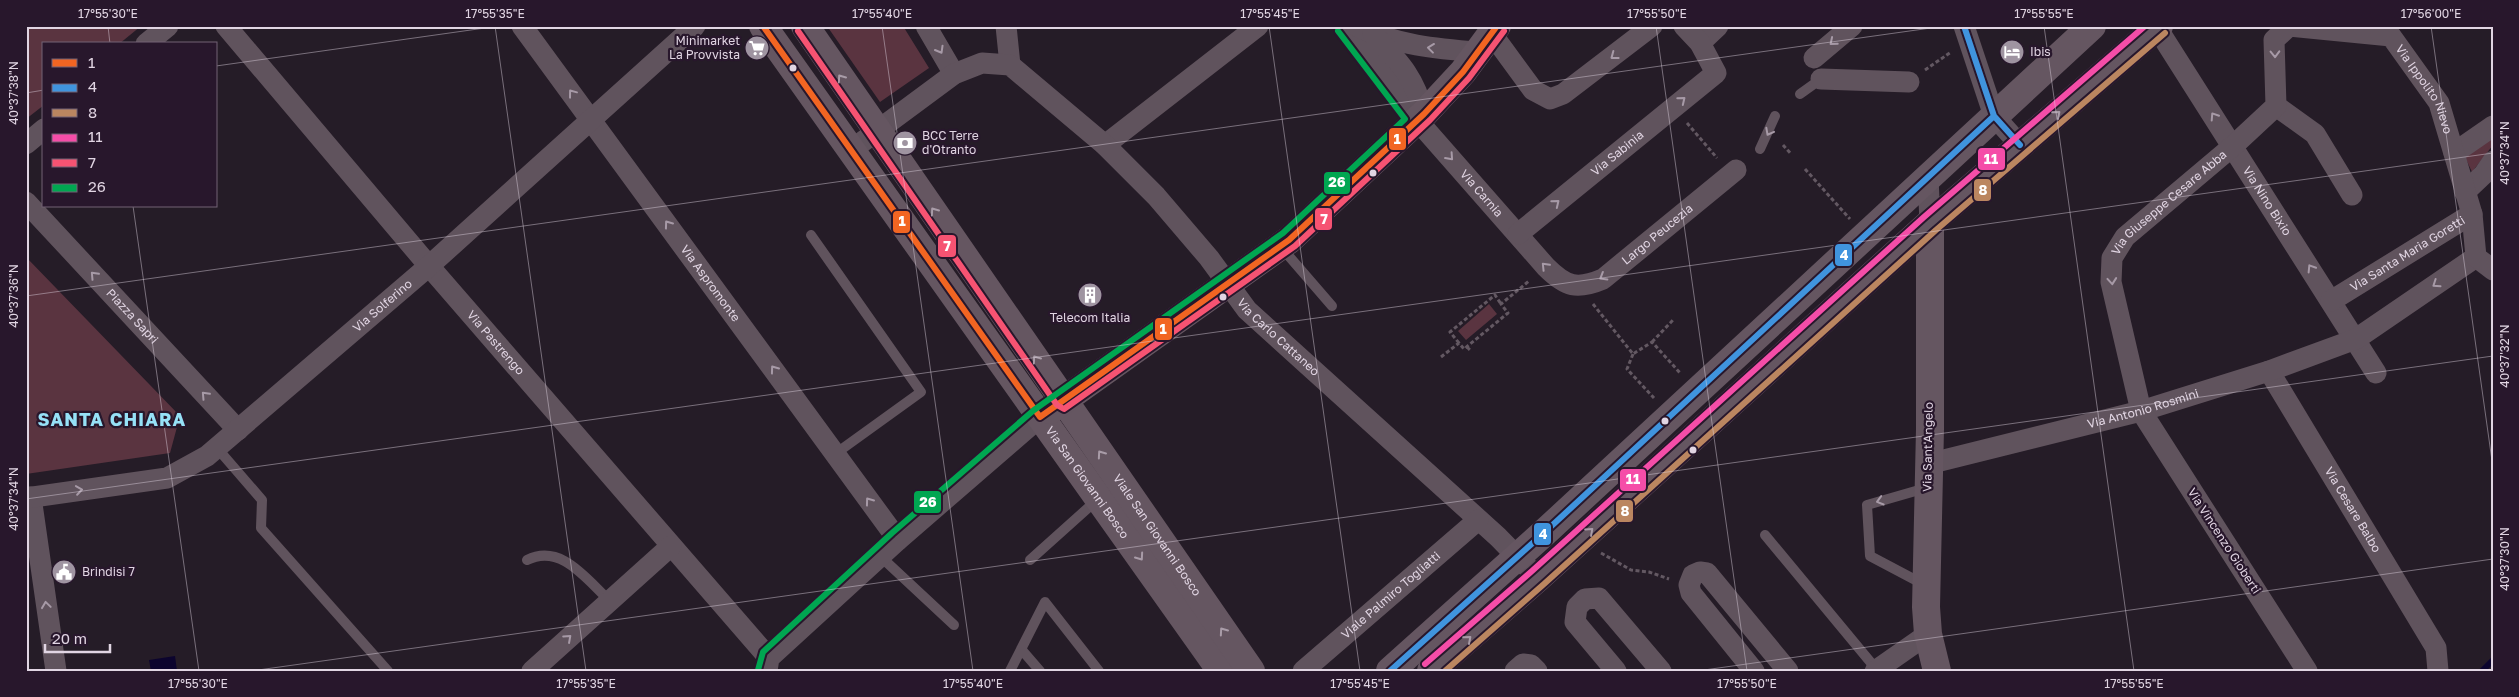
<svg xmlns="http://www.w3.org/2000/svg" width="2519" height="697" font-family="'Golos Text',sans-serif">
<rect width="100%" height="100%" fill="#251c27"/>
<!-- green -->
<path fill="#5a3440" d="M26,26H141L119,44H44V105L26,119Z
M827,26H903L929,68L880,102Z
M2493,136V145L2472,172L2465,157Z
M26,257L180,416L170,453L26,474Z
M1489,304L1497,314L1466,340L1458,331Z"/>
<!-- water -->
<path fill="#0c042e" d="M175,656L177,671H151L149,660Z"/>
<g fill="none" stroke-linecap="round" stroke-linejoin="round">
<!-- stream -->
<path stroke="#0c042e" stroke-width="6" d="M2482,671L2493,660"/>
<!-- path -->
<path stroke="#635862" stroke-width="3" stroke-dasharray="4 2.5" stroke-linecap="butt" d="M1925,70L1951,52
M1687,123L1717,158
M1783,145L1791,154
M1805,169L1850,219
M1593,304L1633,354L1652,342L1681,374
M1652,342L1674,319
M1459,343L1450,332L1495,295L1501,304
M1467,347L1471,351
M1633,354L1627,369L1654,398
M1441,357L1459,343L1464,349L1508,313L1501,304L1529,281
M1601,553L1631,570L1649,572L1669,579"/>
<!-- lane -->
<path stroke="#60535d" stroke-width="10" d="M1800,94L1821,79L1819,76
M1760,149L1775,116
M811,235L921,392L835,454
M1281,247L1332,306
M217,448L262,500L261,528L388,671
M1765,535L1877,670
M880,556L954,625
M527,560C561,543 586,579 610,601
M1030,560L1098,499
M1923,584L1870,556L1867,505L1926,488
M1021,649L1040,671
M1010,671L1045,602L1099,671"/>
<!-- street -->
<g stroke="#60535d" stroke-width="21">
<path id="s1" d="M226,26L429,266L769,658"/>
<path id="s2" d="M522,26L898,540"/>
<path d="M926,26L954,74"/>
<path d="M1006,26L1010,65"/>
<path id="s3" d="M1345,26L1417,120L1546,267C1566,287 1577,290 1603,279L1736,170"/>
<path d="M1356,26C1395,45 1437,49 1479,52"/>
<path d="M1964,26L1994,116L2020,145"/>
<path id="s4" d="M2157,28L2376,373"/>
<path d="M1373,34C1399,62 1414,76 1424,114"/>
<path d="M1492,34L1533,90L1550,99L1563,94L1652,26"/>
<path d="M1700,43L1718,26"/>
<path d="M146,44L168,26"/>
<path d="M1814,58L1852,26"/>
<path d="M1821,79L1909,82"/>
<path d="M2276,106L2315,134L2352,195"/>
<path d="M26,144L44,129"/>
<path d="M1105,145L1258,26"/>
<path id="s5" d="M850,151L954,74L982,63L1010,65L1105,145L1156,196L1209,258L1247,310L1498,537L1538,578"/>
<path d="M2454,153L2493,126"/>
<path d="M1928,177L1930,223"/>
<path d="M2465,192L2484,174L2493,161"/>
<path id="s6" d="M26,202L238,430"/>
<path id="s7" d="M1518,234L1716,73L1700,43L1684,26"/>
<path id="s8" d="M2331,301L2472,214"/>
<path id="s9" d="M2269,371L2436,648L2438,671"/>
<path id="s10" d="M1928,464L2141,411L2269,371L2356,339L2476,257"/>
<path d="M31,497L56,671"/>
<path id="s11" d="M26,498L167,478L207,456L429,266L695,26"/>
<path d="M532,671L671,546"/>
<path d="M767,671L769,658L898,540L1040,417"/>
<path id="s12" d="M1303,671L1478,520"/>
<path d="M1515,671L1523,664L1531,665L1537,671"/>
<path d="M1616,671L1575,622L1577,607L1585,599L1599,598L1661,671"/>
<path d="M1754,671L1691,593L1689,585L1693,575L1700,572L1707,573L1788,671"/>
<path d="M1875,671L1928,634"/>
<path id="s13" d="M2307,671L2141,411L2111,282L2112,258L2125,237L2233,146L2276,106L2274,40L2289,26L2391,36L2439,103L2472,214L2476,257L2493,270"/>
</g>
<!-- secondary -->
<g stroke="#655661" stroke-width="28">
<path id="s14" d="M763,26L1221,671"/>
<path id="s15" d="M805,26L1251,671"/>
<path d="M1930,223V429L1926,607L1928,634L1937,671"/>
<path d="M1050,410L1289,240L1424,114L1463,72L1497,26"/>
<path d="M1390,671L1545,532L2092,26"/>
<path d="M1431,671L1538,578L1930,223L2159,26"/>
</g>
<defs>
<path id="bus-1" d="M763,26L1040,417
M1040,417L1289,240L1424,114L1463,72L1497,26"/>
<path id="bus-2" d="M1964,26L1994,116L2020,145
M1390,671L1545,532L1994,116"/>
<path id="bus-3" d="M1445,671L1544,584L1936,230L2165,33"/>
<path id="bus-4" d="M1425,664L1532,571L1924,217L2145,26"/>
<path id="bus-5" d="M798,31L1057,405L1064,409L1295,246L1430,120L1469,78L1504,31"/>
<path id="bus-6" d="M758,670L763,652L892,533L1034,410L1283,233L1405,119L1338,31"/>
</defs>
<!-- bus-1 casing -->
<use href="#bus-1" stroke="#28172c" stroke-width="10"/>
<!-- bus-2 casing -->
<use href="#bus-2" stroke="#28172c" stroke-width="10"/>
<!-- bus-3 casing -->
<use href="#bus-3" stroke="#28172c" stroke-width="10"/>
<!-- bus-4 casing -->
<use href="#bus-4" stroke="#28172c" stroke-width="10"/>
<!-- bus-5 casing -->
<use href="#bus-5" stroke="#28172c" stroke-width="10"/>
<!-- bus-6 casing -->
<use href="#bus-6" stroke="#28172c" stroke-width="10"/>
<!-- bus-1 -->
<use href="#bus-1" stroke="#f26522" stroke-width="6"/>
<!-- bus-2 -->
<use href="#bus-2" stroke="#4094de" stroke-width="6"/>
<!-- bus-3 -->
<use href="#bus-3" stroke="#bb8660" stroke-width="6"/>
<!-- bus-4 -->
<use href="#bus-4" stroke="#f54da8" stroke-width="6"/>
<!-- bus-5 -->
<use href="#bus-5" stroke="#f65372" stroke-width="6"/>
<!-- bus-6 -->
<use href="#bus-6" stroke="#00a651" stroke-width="6"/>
</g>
<!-- one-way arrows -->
<defs><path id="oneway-chevron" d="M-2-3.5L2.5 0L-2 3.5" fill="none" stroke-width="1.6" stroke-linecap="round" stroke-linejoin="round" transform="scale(1.25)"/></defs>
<g stroke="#a79aa7">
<use href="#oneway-chevron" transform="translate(1833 42) rotate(140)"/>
<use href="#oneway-chevron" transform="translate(1431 48) rotate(-173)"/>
<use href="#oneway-chevron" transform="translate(940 50) rotate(60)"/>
<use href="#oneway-chevron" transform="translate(2275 54) rotate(89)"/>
<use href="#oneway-chevron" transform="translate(1614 56) rotate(143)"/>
<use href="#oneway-chevron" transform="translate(572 93) rotate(-127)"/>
<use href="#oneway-chevron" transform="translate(1682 100) rotate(-39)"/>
<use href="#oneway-chevron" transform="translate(2214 116) rotate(-123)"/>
<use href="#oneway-chevron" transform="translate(1769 132) rotate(118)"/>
<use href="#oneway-chevron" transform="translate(1450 157) rotate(48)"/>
<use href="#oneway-chevron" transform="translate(1556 203) rotate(-39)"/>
<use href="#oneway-chevron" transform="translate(668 224) rotate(-126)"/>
<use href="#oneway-chevron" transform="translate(1545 266) rotate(-134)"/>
<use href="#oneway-chevron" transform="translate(2311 268) rotate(-122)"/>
<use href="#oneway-chevron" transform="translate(94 275) rotate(-133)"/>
<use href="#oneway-chevron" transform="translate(1603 277) rotate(149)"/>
<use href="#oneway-chevron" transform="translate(2112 281) rotate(85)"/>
<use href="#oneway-chevron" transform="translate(2436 284) rotate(146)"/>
<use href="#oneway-chevron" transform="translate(774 369) rotate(-126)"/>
<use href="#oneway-chevron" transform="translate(205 395) rotate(-133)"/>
<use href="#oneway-chevron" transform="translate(79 490) rotate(-8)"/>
<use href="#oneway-chevron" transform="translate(869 501) rotate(-126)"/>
<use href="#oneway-chevron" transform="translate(1880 501) rotate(164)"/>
<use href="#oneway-chevron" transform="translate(46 605) rotate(-98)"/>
<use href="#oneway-chevron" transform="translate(568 638) rotate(-42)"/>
</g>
<g stroke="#a99ca8">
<use href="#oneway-chevron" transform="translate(841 78) rotate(-125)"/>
<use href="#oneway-chevron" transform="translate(2057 114) rotate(-41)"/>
<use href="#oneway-chevron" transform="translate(934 211) rotate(-125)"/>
<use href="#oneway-chevron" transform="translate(1036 359) rotate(-125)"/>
<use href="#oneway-chevron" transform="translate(1101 454) rotate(-125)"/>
<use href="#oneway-chevron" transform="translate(1590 531) rotate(-42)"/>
<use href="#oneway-chevron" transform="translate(1140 557) rotate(55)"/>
<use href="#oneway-chevron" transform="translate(1223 631) rotate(-125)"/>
<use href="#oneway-chevron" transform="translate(1468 639) rotate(-41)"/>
</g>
<!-- ticks -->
<path fill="none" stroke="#e1d5e3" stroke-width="1" stroke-opacity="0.45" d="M108,26L110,44M495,26L586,671M882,26L973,671M1269,26L1360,671M1656,26L1747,671M2044,26L2134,671M2431,26L2493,468M216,66L499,26M26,93L44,90M133,206L199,671M26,296L1945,26M26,499L2493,153M251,671L2493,356M1697,671L2493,559"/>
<!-- icons -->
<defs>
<symbol id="supermarket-disc" viewBox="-11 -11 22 22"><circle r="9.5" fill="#9f94a1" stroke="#28172c"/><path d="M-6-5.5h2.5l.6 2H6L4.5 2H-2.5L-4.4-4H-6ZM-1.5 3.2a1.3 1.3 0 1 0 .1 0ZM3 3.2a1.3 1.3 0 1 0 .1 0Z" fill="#fff"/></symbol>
<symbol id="hotel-disc" viewBox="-11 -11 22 22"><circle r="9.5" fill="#9f94a1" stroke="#28172c"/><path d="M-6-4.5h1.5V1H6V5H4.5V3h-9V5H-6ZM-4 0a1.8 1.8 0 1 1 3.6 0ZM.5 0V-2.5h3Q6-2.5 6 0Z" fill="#fff"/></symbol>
<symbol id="bank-disc" viewBox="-11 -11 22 22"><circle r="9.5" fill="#9f94a1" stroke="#28172c"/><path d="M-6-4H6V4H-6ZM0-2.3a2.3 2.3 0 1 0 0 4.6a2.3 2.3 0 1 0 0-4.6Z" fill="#fff"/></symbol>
<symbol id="building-disc" viewBox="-11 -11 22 22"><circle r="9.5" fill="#9f94a1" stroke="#28172c"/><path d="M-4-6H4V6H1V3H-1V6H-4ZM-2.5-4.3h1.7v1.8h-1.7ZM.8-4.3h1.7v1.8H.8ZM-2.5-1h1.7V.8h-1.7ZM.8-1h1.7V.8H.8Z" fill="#fff"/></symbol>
<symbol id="civic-disc" viewBox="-11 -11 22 22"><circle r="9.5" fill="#9f94a1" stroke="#28172c"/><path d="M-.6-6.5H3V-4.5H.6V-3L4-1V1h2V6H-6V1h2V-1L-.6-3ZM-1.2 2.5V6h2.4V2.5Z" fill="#fff"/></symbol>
</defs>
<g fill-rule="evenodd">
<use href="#supermarket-disc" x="743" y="34" width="28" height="28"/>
<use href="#hotel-disc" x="1998" y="38" width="28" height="28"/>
<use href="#bank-disc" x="891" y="129" width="28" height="28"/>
<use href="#building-disc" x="1076" y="281" width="28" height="28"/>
<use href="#civic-disc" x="50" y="558" width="28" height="28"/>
</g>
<!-- markers -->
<g fill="#e1d5e3" stroke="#28172c" stroke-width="2">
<circle cx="793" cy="68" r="4.5"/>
<circle cx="1373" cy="173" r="4.5"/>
<circle cx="1223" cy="297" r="4.5"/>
<circle cx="1665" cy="421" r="4.5"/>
<circle cx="1693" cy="450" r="4.5"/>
</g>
<g text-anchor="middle" stroke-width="4.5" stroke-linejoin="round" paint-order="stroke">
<!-- poi labels -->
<g font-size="12" fill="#e1d5e3" stroke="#28172c" text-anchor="start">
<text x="740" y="45" text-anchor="end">Minimarket<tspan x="740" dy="14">La Provvista</tspan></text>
<text x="2030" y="56">Ibis</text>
<text x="922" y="140">BCC Terre<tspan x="922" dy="14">d'Otranto</tspan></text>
<text x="1090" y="322" text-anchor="middle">Telecom Italia</text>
<text x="82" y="576">Brindisi 7</text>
</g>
<!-- street labels -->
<g font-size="12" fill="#e1d5e3" stroke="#28172c">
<text dy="4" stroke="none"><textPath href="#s13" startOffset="942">Via Ippolito Nievo</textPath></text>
<text dy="4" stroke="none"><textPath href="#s7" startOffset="128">Via Sabinia</textPath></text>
<text dy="4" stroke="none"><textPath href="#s3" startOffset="216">Via Carnia</textPath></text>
<text dy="4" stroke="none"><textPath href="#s4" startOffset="205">Via Nino Bixio</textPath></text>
<text dy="4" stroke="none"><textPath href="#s13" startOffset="545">Via Giuseppe Cesare Abba</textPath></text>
<text dy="4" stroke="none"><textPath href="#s3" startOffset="448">Largo Peucezia</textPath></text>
<text dy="4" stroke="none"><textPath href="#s8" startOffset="90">Via Santa Maria Goretti</textPath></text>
<text dy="4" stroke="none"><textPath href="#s2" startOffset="319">Via Aspromonte</textPath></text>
<text dy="4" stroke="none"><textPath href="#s11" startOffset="419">Via Solferino</textPath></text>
<text dy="4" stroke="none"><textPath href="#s6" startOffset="156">Piazza Sapri</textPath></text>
<text dy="4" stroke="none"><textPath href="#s5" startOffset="571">Via Carlo Cattaneo</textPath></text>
<text dy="4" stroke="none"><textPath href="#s1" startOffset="416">Via Pastrengo</textPath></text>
<text dy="4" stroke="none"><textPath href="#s10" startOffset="222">Via Antonio Rosmini</textPath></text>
<text transform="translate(1928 447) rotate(-89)" y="4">Via Sant'Angelo</text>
<text dy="4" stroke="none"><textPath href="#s14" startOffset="560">Via San Giovanni Bosco</textPath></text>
<text dy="4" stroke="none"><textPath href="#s9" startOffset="162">Via Cesare Balbo</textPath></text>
<text dy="4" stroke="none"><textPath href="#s15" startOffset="619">Viale San Giovanni Bosco</textPath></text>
<text transform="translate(2224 541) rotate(57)" y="4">Via Vincenzo Gioberti</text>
<text dy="4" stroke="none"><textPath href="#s12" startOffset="116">Viale Palmiro Togliatti</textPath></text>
</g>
<!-- district labels -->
<g font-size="18" font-weight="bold" letter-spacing="1" fill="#96e1f7" stroke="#28172c">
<text x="112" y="426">SANTA CHIARA</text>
</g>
</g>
<g stroke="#28172c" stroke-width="2">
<rect x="1388" y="127" width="19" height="24" rx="5" fill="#f26522"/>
<rect x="1977" y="147" width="29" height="24" rx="5" fill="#f54da8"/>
<rect x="1323" y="171" width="28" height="24" rx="5" fill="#00a651"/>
<rect x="1973" y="178" width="19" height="24" rx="5" fill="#bb8660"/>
<rect x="1314" y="207" width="19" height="24" rx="5" fill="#f65372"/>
<rect x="892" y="210" width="19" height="24" rx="5" fill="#f26522"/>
<rect x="937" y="234" width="20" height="24" rx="5" fill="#f65372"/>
<rect x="1834" y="243" width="19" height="24" rx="5" fill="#4094de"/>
<rect x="1154" y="317" width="19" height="24" rx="5" fill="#f26522"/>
<rect x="1619" y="468" width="28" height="24" rx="5" fill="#f54da8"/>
<rect x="913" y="490" width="29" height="24" rx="5" fill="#00a651"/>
<rect x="1615" y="499" width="19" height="24" rx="5" fill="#bb8660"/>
<rect x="1533" y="522" width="19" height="24" rx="5" fill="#4094de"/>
</g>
<g font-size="14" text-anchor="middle" font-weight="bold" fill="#fff">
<text x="1397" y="144">1</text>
<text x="1991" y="164">11</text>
<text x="1337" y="187">26</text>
<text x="1983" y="195">8</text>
<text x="1324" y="224">7</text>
<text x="902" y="226">1</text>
<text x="947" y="251">7</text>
<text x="1844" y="260">4</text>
<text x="1163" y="334">1</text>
<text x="1633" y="484">11</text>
<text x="928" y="507">26</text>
<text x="1625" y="516">8</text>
<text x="1543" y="539">4</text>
</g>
<!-- border -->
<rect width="2519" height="697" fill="none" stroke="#28172c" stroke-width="55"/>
<!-- legend -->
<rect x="42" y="42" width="175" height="165" fill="#28172c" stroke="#726375"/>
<rect x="52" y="59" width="25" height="8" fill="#f26522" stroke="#726375"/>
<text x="88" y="68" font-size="15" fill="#e1d5e3">1</text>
<rect x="52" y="84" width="25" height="8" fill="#4094de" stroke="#726375"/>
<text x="88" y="92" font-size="15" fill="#e1d5e3">4</text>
<rect x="52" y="109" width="25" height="8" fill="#bb8660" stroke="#726375"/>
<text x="88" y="118" font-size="15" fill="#e1d5e3">8</text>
<rect x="52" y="134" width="25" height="8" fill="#f54da8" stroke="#726375"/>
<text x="88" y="142" font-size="15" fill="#e1d5e3">11</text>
<rect x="52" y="159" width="25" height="8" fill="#f65372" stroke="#726375"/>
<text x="88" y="168" font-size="15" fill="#e1d5e3">7</text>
<rect x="52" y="184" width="25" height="8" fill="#00a651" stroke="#726375"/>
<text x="88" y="192" font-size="15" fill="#e1d5e3">26</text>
<!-- scale -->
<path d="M45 644v8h65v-8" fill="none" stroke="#e1d5e3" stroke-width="2.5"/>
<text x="52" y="644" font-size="15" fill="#e1d5e3" stroke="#28172c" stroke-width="4" paint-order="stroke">20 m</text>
<rect x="28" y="28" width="2464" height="642" fill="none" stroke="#e1d5e3" stroke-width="2"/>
<g font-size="12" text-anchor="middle" fill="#e1d5e3">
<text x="108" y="18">17°55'30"E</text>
<text x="495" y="18">17°55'35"E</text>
<text x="882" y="18">17°55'40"E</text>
<text x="1270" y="18">17°55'45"E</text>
<text x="1657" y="18">17°55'50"E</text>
<text x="2044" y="18">17°55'55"E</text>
<text x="2431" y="18">17°56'00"E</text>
<text transform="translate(14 93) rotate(-90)" y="4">40°37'38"N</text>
<text transform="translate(2505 153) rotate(-90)" y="4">40°37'34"N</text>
<text transform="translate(14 296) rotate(-90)" y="4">40°37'36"N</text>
<text transform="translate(2505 356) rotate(-90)" y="4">40°37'32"N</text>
<text transform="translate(14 499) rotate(-90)" y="4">40°37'34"N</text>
<text transform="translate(2505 559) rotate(-90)" y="4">40°37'30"N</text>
<text x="198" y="688">17°55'30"E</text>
<text x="586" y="688">17°55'35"E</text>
<text x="973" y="688">17°55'40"E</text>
<text x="1360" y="688">17°55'45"E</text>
<text x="1747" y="688">17°55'50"E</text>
<text x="2134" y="688">17°55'55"E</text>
</g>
</svg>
